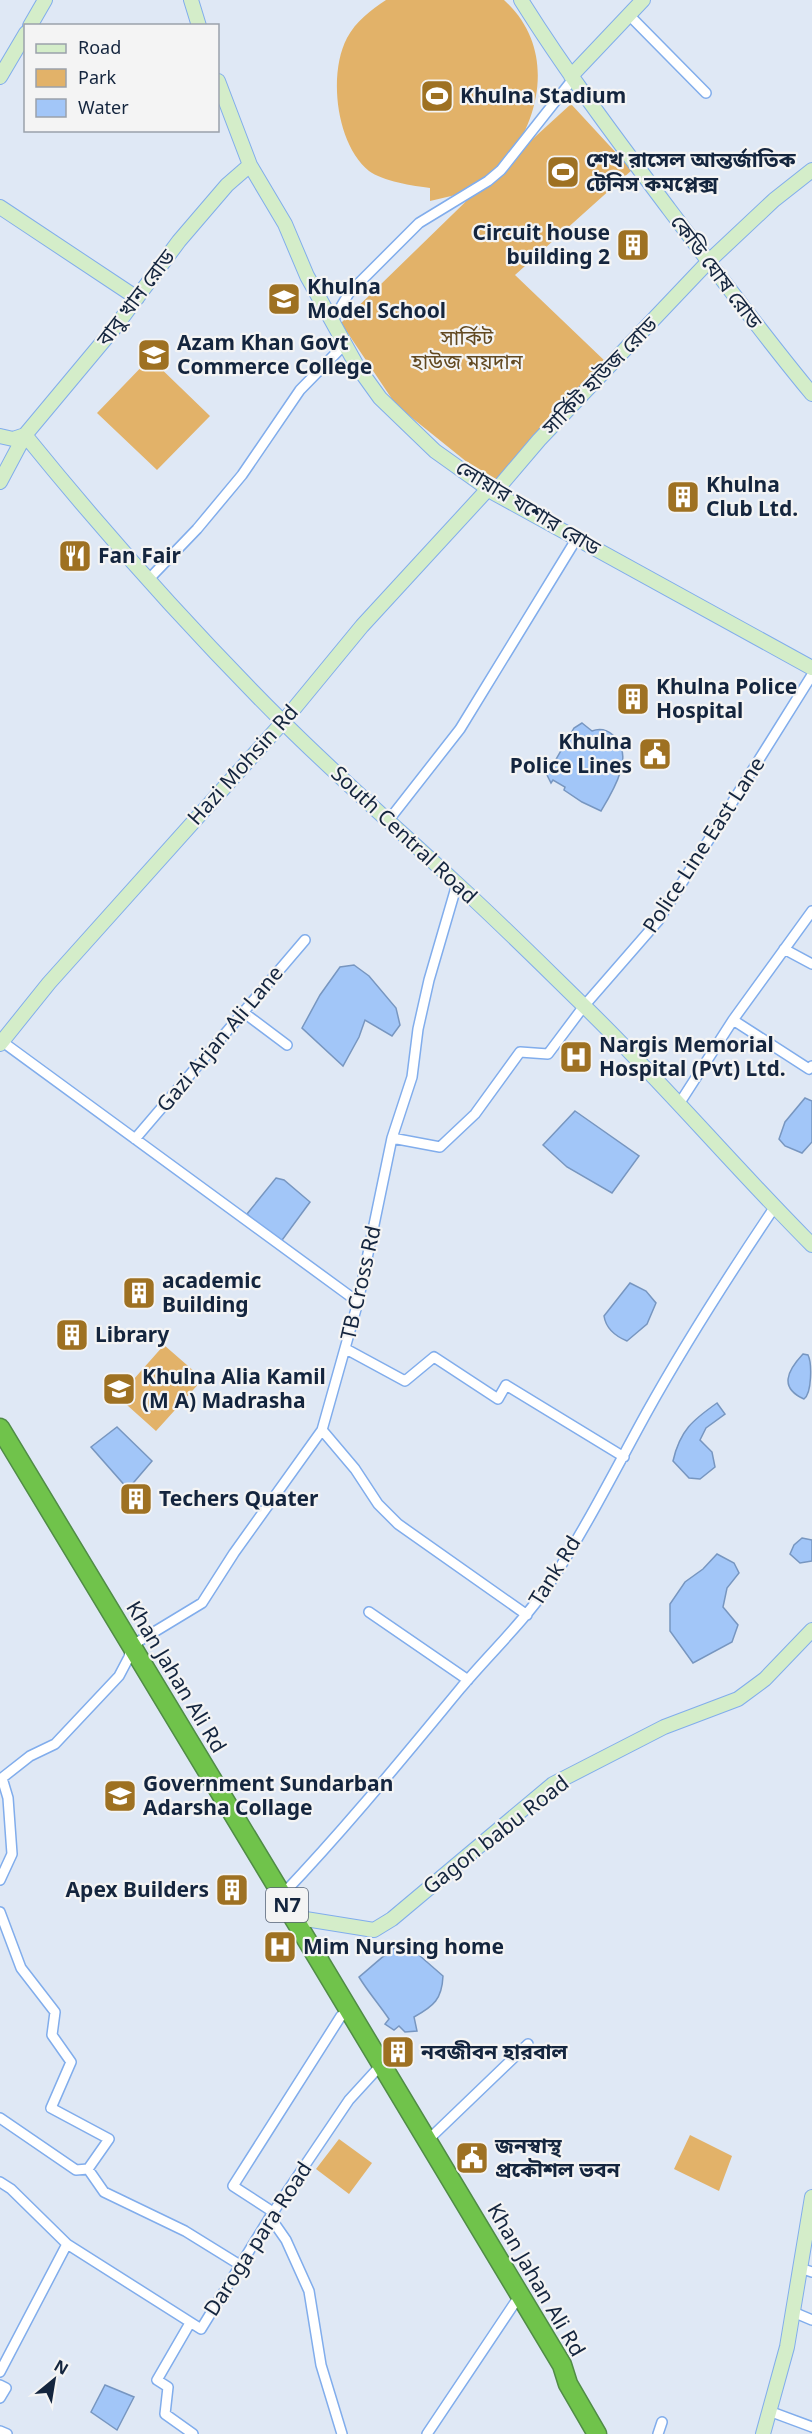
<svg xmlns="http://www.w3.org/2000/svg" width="812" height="2434" font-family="'Noto Sans','Noto Sans Bengali',sans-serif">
<rect width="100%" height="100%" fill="#dfe8f5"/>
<!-- green -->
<path fill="#e2b269" d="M386,0H504C555,46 543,117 503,166L571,104L632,170L515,275L607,363L493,483L396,405L341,323L490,178L464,193L430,201V188C414,186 382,181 369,171C336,144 328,74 347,38C356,21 371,10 386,0Z
M150,358L210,416L157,470L97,413Z
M164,1345L203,1379L156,1431L118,1397Z
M690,2135L732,2156L719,2191L674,2169Z
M339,2139L372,2163L349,2194L316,2169Z"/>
<!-- water -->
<path fill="#a2c6f8" stroke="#7796c0" stroke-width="1.5" d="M582,723L592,731C600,728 606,729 613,735C636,754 613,791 601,811L582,802L564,790L565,787L553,780L551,783L547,775L574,728Z
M354,965L369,976L396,1008L400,1025L392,1036L365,1020L359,1037L343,1066L302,1028L320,995L340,967Z
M805,1098L812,1101V1142L802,1153L785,1146L779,1139L785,1122Z
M575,1111L639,1156L612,1193L567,1167L543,1145Z
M276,1178L284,1180L310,1202L280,1243L247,1214Z
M630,1283L646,1291L656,1303L647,1324L627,1341C615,1336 606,1329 604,1316Z
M803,1354L808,1355C812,1363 812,1393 804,1399C779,1388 787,1371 803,1354Z
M717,1403L725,1414L706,1428L700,1440L712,1452L715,1467L700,1479L689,1478L673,1461C680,1430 693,1420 717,1403Z
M117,1427L152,1461L128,1489L91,1447Z
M802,1538L812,1540V1561L800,1563L790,1554L794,1545Z
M717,1554L734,1563L739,1573L727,1588L723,1607L738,1625L732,1642L693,1663L670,1631V1604L685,1582L703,1569Z
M404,1942L443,1976C442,1999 434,2006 414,2017L417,2031L405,2032L399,2026L394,2030L385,2024L389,2019C379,2004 368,1992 359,1977C374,1965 387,1951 404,1942Z
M105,2385L134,2397L117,2430L91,2412Z"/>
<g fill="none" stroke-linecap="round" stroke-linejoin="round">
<defs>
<path id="street" d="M629,15L706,93
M332,322L349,293L419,223L488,181L501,170L573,79
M148,580L197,529L242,475L300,390L345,344
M388,821L460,729L577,538
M784,949L812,964
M243,1012L287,1045
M733,1020L809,1069L812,1066
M0,1040L358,1302
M679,1104L733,1020L812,911
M392,1138L440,1147L475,1114L520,1052L548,1054L584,1006L658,921L812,675
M135,1139L305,940
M346,1349L405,1381L434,1357L498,1399L506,1385L624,1457
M322,1430L355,1469L378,1504L398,1524L527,1615
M369,1612L468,1680
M2,1778L30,1756L55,1744L119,1676L129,1657L131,1646L202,1603L234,1553L322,1430L358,1302L392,1138L412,1077L418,1029L429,980L457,884
M0,1880L12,1854L8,1798L2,1778
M282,1895C345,1829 402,1759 460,1689C489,1654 522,1624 548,1586C585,1530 615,1470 647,1412C686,1342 729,1275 774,1208
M0,1912L21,1968L55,2012L52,2035L71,2062L51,2108L109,2139L88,2169L76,2170L0,2118
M427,2141L528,2044
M88,2169L104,2192L185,2231L240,2265
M0,2182L11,2189L67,2244L201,2329L270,2217L349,2100L381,2065
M273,2212L233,2186L341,2016
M270,2217L286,2240L309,2291L321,2365L342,2434
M800,2268L812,2272
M793,2312L812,2320
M190,2323L157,2380L168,2387L165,2414L193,2434
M0,2372L67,2244
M0,2385L6,2388L0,2398
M769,2411L812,2427
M0,2431L7,2434
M427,2434L520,2295
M658,2434L662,2422"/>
<path id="secondary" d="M191,0L199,26
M521,0C566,72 618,141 669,209C716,271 762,334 812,394
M30,26L45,0
M571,76L643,0
M0,77L26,33
M218,81L250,165L285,224L307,276L357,366L380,398L435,451L494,493L812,668
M0,207L137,298
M25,435C106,535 192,631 283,722C338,777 397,828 454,881C497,920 539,962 581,1003C661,1080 733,1166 812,1245
M0,436L13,439L25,435
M0,482L25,435L116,326L179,241L227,185L250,165
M494,493L539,440L708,262L774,200L812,170
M0,1044L49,983L283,722L362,626L488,489
M293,1917L374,1930L392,1919L553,1784L664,1727L738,1699L765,1679L812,1630
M763,2434L787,2347L812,2197"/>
<path id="highway" d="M0,1428L282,1895L293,1917L562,2365L568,2384L597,2434"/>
</defs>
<!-- street casing -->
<use href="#street" stroke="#81adec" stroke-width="12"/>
<!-- secondary casing -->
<use href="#secondary" stroke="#81adec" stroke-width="16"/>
<!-- highway casing -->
<use href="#highway" stroke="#508c46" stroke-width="21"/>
<!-- street -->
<use href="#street" stroke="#fff" stroke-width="9"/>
<!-- secondary -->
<use href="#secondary" stroke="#d4edc9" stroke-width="14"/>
<!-- highway -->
<use href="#highway" stroke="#70c34b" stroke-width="18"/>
</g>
<!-- icons -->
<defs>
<symbol id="stadium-square" viewBox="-11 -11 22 22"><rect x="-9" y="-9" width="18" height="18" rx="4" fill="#9e7122" stroke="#f4f4f4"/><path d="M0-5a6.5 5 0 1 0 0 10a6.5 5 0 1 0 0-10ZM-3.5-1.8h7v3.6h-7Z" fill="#fff"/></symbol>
<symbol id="building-square" viewBox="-11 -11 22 22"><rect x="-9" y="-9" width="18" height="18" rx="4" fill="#9e7122" stroke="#f4f4f4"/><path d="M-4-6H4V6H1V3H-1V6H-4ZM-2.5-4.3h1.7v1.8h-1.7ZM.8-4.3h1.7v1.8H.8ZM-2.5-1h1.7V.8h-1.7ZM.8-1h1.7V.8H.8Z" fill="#fff"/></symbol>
<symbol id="school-square" viewBox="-11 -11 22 22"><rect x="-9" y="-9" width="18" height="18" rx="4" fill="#9e7122" stroke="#f4f4f4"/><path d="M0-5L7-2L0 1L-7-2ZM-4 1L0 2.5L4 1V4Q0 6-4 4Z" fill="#fff"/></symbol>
<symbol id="university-square" viewBox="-11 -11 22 22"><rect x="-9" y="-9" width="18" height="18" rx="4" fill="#9e7122" stroke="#f4f4f4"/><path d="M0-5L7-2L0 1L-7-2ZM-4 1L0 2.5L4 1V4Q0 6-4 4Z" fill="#fff"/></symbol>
<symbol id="restaurant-square" viewBox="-11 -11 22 22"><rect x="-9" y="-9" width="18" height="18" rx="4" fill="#9e7122" stroke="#f4f4f4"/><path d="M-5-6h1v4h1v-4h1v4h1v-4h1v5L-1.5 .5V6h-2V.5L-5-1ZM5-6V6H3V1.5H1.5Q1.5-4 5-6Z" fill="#fff"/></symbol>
<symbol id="civic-square" viewBox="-11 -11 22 22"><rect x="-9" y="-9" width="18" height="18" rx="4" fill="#9e7122" stroke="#f4f4f4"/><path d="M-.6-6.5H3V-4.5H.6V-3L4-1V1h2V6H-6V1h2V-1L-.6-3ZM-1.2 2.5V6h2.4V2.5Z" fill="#fff"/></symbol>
<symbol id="hospital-square" viewBox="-11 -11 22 22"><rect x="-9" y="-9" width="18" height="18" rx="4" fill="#9e7122" stroke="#f4f4f4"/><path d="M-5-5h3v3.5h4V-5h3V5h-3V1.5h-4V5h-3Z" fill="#fff"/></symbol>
</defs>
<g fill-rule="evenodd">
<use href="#stadium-square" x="418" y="77" width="38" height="38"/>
<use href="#stadium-square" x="544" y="153" width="38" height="38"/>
<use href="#building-square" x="614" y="226" width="38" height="38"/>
<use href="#school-square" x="265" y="280" width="38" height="38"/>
<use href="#university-square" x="135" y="336" width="38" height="38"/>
<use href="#building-square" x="664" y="478" width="38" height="38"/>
<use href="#restaurant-square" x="56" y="537" width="38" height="38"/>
<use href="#building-square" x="614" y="680" width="38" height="38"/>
<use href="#civic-square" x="636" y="735" width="38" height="38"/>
<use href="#hospital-square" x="557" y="1038" width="38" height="38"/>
<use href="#building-square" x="120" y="1274" width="38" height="38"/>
<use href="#building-square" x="53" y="1316" width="38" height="38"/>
<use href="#university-square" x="100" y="1370" width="38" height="38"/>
<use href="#building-square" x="117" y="1480" width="38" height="38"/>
<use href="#university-square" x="101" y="1777" width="38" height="38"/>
<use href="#building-square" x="213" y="1871" width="38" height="38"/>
<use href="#hospital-square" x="261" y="1928" width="38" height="38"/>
<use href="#building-square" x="379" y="2033" width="38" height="38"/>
<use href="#civic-square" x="453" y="2139" width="38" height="38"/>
</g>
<g text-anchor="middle" stroke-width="4.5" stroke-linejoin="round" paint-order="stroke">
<!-- shield labels -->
<rect fill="#f4f4f4" stroke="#576375" stroke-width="1.5" x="266" y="1888" width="42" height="34" rx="4.5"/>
<g font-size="20" font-weight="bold" fill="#14253e">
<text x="287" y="1912">N7</text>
</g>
<!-- poi labels -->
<g font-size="21" font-weight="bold" fill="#14253e" stroke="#f4f4f4" text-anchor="start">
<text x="460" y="103">Khulna Stadium</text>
<text x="586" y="167">শেখ রাসেল আন্তর্জাতিক<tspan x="586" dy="24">টেনিস কমপ্লেক্স</tspan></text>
<text x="610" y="240" text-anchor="end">Circuit house<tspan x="610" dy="24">building 2</tspan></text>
<text x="307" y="294">Khulna<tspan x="307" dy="24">Model School</tspan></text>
<text x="177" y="350">Azam Khan Govt<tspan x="177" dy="24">Commerce College</tspan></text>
<text x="706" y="492">Khulna<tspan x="706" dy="24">Club Ltd.</tspan></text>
<text x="98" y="563">Fan Fair</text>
<text x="656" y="694">Khulna Police<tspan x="656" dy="24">Hospital</tspan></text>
<text x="632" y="749" text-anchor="end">Khulna<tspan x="632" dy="24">Police Lines</tspan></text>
<text x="599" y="1052">Nargis Memorial<tspan x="599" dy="24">Hospital (Pvt) Ltd.</tspan></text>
<text x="162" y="1288">academic<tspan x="162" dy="24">Building</tspan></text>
<text x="95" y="1342">Library</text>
<text x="142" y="1384">Khulna Alia Kamil<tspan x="142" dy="24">(M A) Madrasha</tspan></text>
<text x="159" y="1506">Techers Quater</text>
<text x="143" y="1791">Government Sundarban<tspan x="143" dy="24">Adarsha Collage</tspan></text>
<text x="209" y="1897" text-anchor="end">Apex Builders</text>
<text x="303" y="1954">Mim Nursing home</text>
<text x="421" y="2059">নবজীবন হারবাল</text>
<text x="495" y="2153">জনস্বাস্থ<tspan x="495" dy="24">প্রকৌশল ভবন</tspan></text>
</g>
<!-- street labels -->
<g font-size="21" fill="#14253e" stroke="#f4f4f4">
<text transform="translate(716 272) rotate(53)" y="7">কেডি ঘোষ রোড</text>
<text transform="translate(136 298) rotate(-53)" y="7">বাবু খান রোড</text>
<text transform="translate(600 376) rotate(-46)" y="7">সার্কিট হাউজ রোড</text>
<text transform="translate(528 508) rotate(31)" y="7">লোয়ার যশোর রোড</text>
<text transform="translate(243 765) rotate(-48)" y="7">Hazi Mohsin Rd</text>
<text transform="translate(404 835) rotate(43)" y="7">South Central Road</text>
<text transform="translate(704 845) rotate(-57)" y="7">Police Line East Lane</text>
<text transform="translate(220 1039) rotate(-50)" y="7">Gazi Arjan Ali Lane</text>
<text transform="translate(361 1283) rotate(-77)" y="7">TB Cross Rd</text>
<text transform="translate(555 1571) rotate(-58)" y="7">Tank Rd</text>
<text transform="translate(176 1677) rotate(59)" y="7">Khan Jahan Ali Rd</text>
<text transform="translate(496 1835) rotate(-38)" y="7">Gagon babu Road</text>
<text transform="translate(258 2239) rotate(-57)" y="7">Daroga para Road</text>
<text transform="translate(536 2280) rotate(60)" y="7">Khan Jahan Ali Rd</text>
</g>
<!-- park labels -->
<g font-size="21" fill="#624921" stroke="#f4f4f4">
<text x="467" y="345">সার্কিট<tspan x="467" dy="24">হাউজ ময়দান</tspan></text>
</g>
</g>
<!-- legend -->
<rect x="24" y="24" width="195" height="108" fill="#f4f4f4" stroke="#9aa1ab" stroke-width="1.5"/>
<rect x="36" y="44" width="30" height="9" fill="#d4edc9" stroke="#9aa1ab" stroke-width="1.5"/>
<text x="78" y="54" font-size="18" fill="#14253e">Road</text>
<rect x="36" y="69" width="30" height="18" fill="#e2b269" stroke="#9aa1ab" stroke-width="1.5"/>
<text x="78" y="84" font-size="18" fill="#14253e">Park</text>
<rect x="36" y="99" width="30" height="18" fill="#a2c6f8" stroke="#9aa1ab" stroke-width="1.5"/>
<text x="78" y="114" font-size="18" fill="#14253e">Water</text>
<!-- north arrow -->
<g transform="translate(54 2380) rotate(30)" stroke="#f4f4f4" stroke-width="4.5" paint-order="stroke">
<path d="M0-4.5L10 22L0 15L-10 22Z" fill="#14253e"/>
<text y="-9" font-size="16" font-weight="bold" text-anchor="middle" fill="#14253e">N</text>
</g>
</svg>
